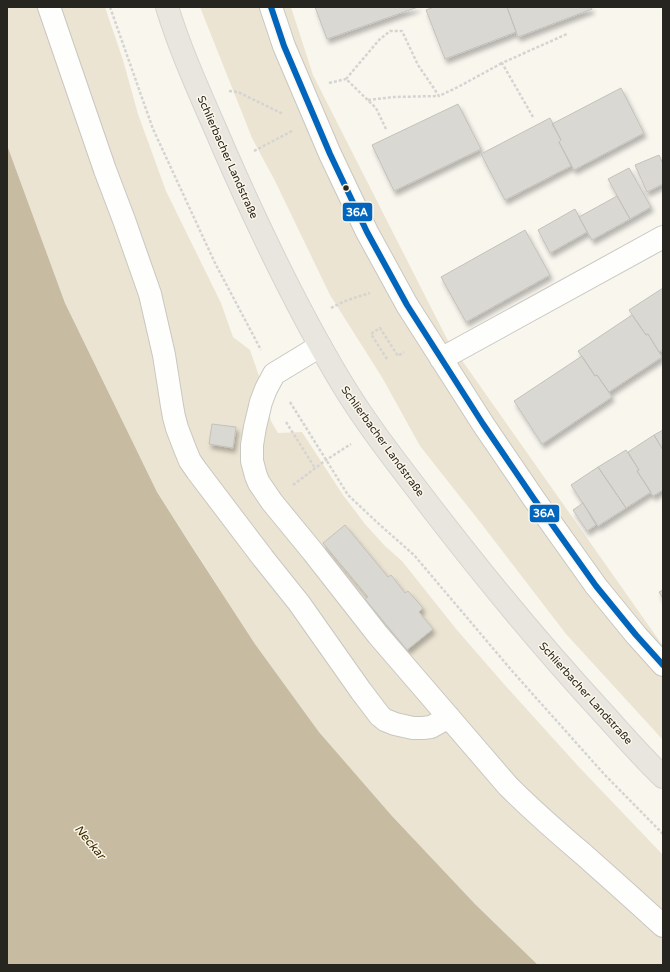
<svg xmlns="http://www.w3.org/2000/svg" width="670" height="972" font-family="'Varela Round',sans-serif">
<defs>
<filter id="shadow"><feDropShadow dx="2.5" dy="4.5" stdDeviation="2" flood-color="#0004"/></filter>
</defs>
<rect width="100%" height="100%" fill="#f9f6ee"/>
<!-- green -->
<path fill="#ece4d2" d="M7,7H105L123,60L138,114L166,191L221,303L233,337L250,350L260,379L271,421L278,433L302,432L343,495L365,524L385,546L402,561L457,630L503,683L579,767L663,855V965H538L475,904L392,816L319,732L255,644L157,492L65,303L7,145Z
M200,7H291L313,75L447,339L663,646V740L566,634L480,522L420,446L383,379L330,295L275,181L252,138Z"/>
<!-- water -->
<path fill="#c7bca1" d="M7,145L65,303L157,492L192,547L255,644L319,732L392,816L475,904L538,965H7Z"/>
<!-- building -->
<path fill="#dad8d2" stroke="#c3c1bb" filter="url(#shadow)" d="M315,7H418L327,39Z
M434,7H507L516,32L445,59L426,10Z
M507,7H591L592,9L518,37Z
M621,88L644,133L574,170L559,142L561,140L552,124Z
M458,104L481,149L394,191L372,145Z
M550,118L561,140L559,142L571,166L505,200L481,154Z
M659,155L663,164V184L647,192L635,165Z
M629,168L651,207L630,219L608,179Z
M617,196L630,219L592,240L579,217Z
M575,209L587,232L550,253L538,230Z
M525,230L550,275L466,322L441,277Z
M663,288V350L659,352L648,334L646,335L629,310Z
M632,315L646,335L648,334L662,357L609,392L597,375L595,376L578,351Z
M582,356L595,376L597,375L612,397L542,444L514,401Z
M212,424L236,427L233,448L209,444Z
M663,430V450L654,435Z
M654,435L663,450V490L653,496L637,471L639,470L628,452Z
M626,450L639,470L637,471L651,492L626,508L598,467Z
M598,467L626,508L598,526L571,485Z
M583,503L596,525L587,531L573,510Z
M345,525L388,577L391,575L405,593L408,591L423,608L419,612L433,629L407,650L365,599L368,597L323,543Z
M663,590V599L659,592Z"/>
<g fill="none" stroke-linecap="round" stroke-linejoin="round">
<defs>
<path id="minor" d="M49,7L105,170L124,220L150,294L164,355L172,406L174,417L177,428L185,449L190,461L197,471L263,558L299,603L361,691L380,716L385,720L395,724L413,728H423L431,727L449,717
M271,7L284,46L330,154L367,232L407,305L483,424L534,499L596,586L636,635L663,665
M320,346L274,374L266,389L261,402L255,427L252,445V461L256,476L259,483L272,502L313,552L378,635L508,786C532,810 557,832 583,854C610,878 637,902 663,926
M441,359L663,237"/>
<path id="major" d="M167,7C182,56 204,102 224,149C259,229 296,307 341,382C368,427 401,468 433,510C487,580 543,648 603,713C623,735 642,757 663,777"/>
</defs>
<!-- minor casing -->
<use href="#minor" stroke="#c9c7c1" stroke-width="24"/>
<!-- major casing -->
<use href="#major" stroke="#d6d4d0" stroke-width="24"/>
<!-- path -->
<path stroke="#d4d4d2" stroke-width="2.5" stroke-dasharray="3 2" stroke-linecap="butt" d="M110,7L153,129L215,263L261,350
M329,83L346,79
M229,91L238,92L283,114
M368,100L394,97L439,96
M533,117L502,63L567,34
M386,129L376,108L346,79L379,40L390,31H402L418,65L439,96L458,87L502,63
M254,151L292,131
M331,308C343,301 357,297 370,293
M387,359L371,334L380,328L398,356L404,352
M290,402L348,495L380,525L414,555L513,672L604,774L663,834
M286,422L315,468
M293,485L326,460L351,444"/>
<!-- minor -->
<use href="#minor" stroke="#fefefc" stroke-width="22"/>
<!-- major -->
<use href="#major" stroke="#e9e6e0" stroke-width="22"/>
<defs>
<path id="bus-1" d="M271,7L284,46L330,154L367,232L407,305L483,424L534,499L596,586L636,635L663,665"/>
</defs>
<!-- bus-1 casing -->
<use href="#bus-1" stroke="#fdf7ea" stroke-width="9"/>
<!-- bus-1 -->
<use href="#bus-1" stroke="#0065bd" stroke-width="6"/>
</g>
<!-- markers -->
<circle fill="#272520" stroke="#fdf7ea" stroke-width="1.5" cx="346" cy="188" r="3.5"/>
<g text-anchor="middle" stroke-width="3" stroke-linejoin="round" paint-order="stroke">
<!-- street labels -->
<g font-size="11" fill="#272520" stroke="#fdf7ea">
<text transform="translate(228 157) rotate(66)" y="4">Schlierbacher Landstraße</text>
<text transform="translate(383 441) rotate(54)" y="4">Schlierbacher Landstraße</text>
<text transform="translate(586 693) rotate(48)" y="4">Schlierbacher Landstraße</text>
</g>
<!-- water labels -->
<g font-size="12" font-style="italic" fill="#3e2d00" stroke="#fdf7ea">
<text transform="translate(90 842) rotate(50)" y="4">Neckar</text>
</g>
</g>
<g stroke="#fdf7ea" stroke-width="1.5">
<rect x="342" y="202" width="31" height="20" rx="4" fill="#0065bd"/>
<rect x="529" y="504" width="31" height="19" rx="4" fill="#0065bd"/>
</g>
<g font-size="11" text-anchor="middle" font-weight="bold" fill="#fff">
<text x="357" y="216">36A</text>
<text x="544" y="517">36A</text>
</g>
<!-- border -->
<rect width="670" height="972" fill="none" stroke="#272520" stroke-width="16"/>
</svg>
